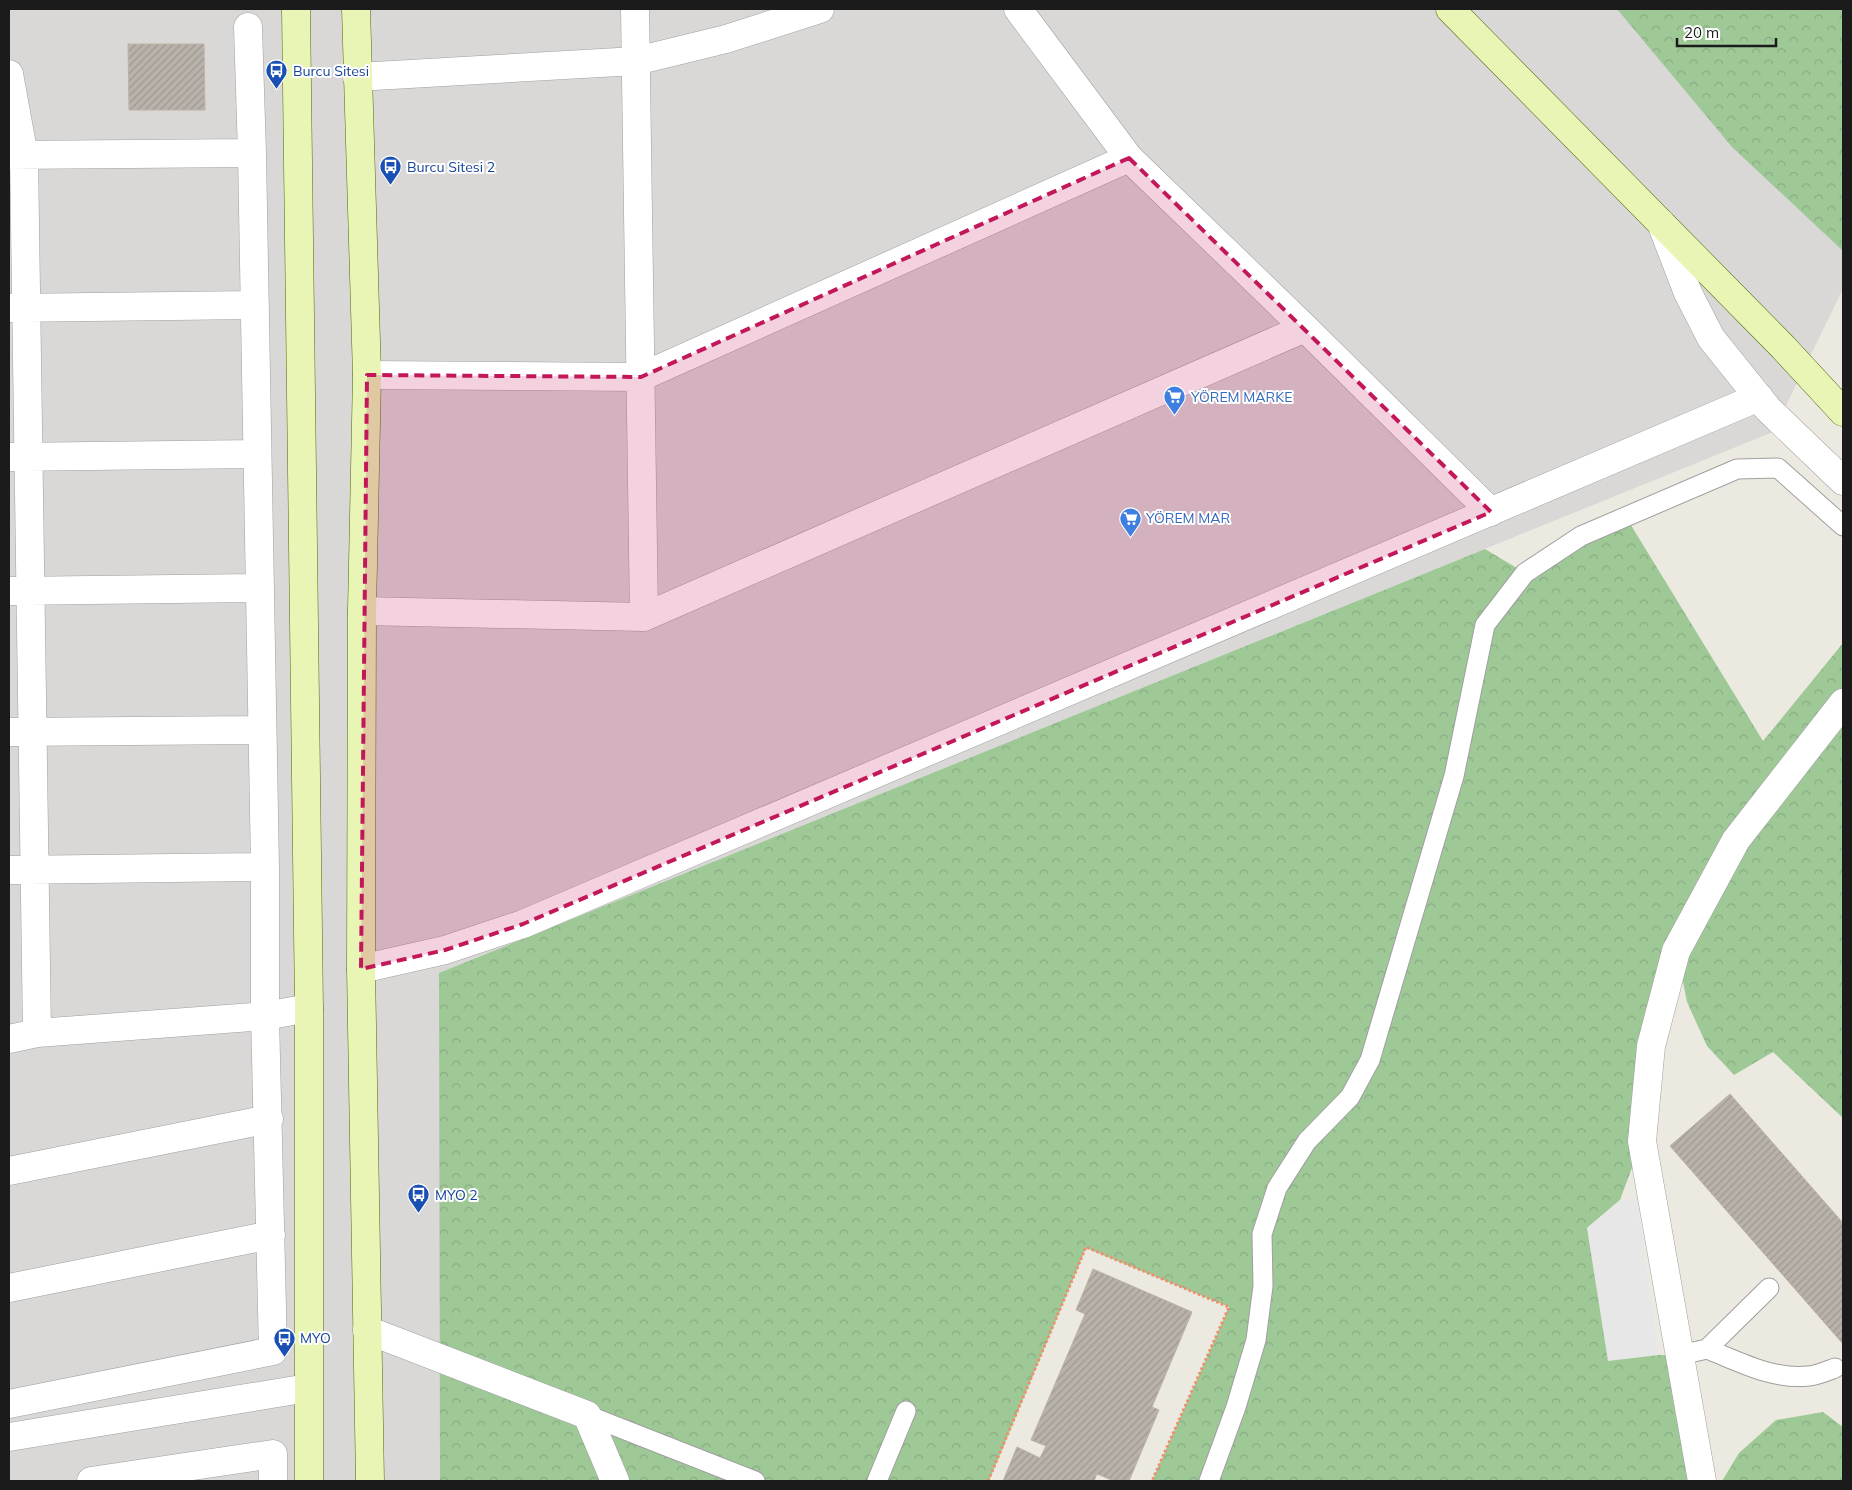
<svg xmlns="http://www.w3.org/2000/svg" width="1852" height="1490" font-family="Mulish,sans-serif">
<defs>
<pattern id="forest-crowns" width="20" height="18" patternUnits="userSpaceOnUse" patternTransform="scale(1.25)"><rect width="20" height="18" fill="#9ec997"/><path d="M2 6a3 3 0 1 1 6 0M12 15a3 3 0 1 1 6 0" fill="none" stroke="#88ac82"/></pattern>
<pattern id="building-hatch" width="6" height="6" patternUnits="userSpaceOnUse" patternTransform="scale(1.25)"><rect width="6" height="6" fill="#b8b2aa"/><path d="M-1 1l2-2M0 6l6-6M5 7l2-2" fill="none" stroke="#9e9892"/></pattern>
</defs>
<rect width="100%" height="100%" fill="#eceae0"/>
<!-- residential -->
<path fill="#d9d8d7" d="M9,9H1843V289L1773,432L440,973V1481H9Z"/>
<!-- forest -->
<path fill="url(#forest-crowns)" d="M1617,9H1843V251L1732,147Z
M1626,517L1763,741L1843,643V1118L1773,1052L1734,1075L1707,1046L1687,1002L1677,952L1642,1141L1620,1200L1587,1228L1659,1355H1680L1702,1481H1152L1229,1307L1086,1248L989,1481H440L439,973L1485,549L1525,573Z
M1823,1412L1843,1427V1481H1722L1739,1453L1776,1420Z"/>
<!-- parking -->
<path fill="#e7e7e7" d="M1637,1198L1659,1355L1608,1361L1587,1228L1620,1200Z"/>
<!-- building -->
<path fill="url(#building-hatch)" stroke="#bcb2a4" d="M128,44H204L205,110H129Z
M1730,1094L1843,1223V1344L1670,1146Z
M1093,1269L1192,1312L1152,1407L1159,1410L1129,1481H1114L1097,1474L1094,1481H1003L1017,1447L1040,1458L1046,1446L1031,1440L1085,1314L1076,1310Z"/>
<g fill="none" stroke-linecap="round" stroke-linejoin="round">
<defs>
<path id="lane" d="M1707,1349C1740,1362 1773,1380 1809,1376C1818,1375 1827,1371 1835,1368
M1680,1355L1707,1349L1769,1288
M587,1415L755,1481
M877,1481L906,1411
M1209,1481L1236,1407L1256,1340L1263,1286L1262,1234L1277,1188L1307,1141L1350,1097L1370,1060L1454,776L1485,625L1525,573L1581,536L1737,469L1778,468L1843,526"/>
<path id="street" d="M635,9L644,617
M1018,9L1129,158L1305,328L1491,512
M9,74L24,156L37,1033
M357,77L636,61L726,39L820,9
M9,155L252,153
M1661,223L1688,293L1711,338L1768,409L1843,481
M9,308L255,305
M367,375L641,377L1129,158
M9,457L257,454
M9,591L260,588
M362,611L644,617L1305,328
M9,732L262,730
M9,870L265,867
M361,969L445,950L523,924L1759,397
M9,1039L37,1033L265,1016L309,1008
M9,1171L269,1119
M9,1288L271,1235
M367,1330L587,1415L615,1481
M9,1404L273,1351L265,1016V867L252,153L248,27
M9,1437L308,1388
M91,1481L273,1454V1481
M1702,1481L1642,1141L1651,1046L1676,951L1736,840L1843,703"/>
<path id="secondary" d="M296,9L309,1008V1481
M356,9L367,375L362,611L361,969L370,1481
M1450,9L1783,347L1843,412"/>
</defs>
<!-- lane casing -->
<use href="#lane" stroke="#9f9f9f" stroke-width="21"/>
<!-- street casing -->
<use href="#street" stroke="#9f9f9f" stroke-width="29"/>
<!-- secondary casing -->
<use href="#secondary" stroke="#51690a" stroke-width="29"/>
<!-- path -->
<path stroke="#f28d6b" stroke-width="3" stroke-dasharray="2.5 2.5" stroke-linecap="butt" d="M988,1481L1086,1247L1229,1307L1152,1481"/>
<!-- lane -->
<use href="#lane" stroke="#fff" stroke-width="19"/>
<!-- street -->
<use href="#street" stroke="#fff" stroke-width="28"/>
<!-- secondary -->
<use href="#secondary" stroke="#e8f5b5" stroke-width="28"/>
</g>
<!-- marked area -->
<path fill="#c2185b" fill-opacity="0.2" stroke="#c2185b" stroke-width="4" stroke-dasharray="10 6" stroke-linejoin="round" d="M1129,158L1491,512L523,924L445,950L361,969L367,375L641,377Z"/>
<!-- icons -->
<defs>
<symbol id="bus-pin" viewBox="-11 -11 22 30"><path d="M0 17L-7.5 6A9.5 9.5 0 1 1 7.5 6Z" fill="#1a4fb4" stroke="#fff"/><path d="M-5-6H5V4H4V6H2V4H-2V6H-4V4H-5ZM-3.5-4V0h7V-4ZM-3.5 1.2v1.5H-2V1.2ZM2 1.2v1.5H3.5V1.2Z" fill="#fff"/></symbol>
<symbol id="supermarket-pin" viewBox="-11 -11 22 30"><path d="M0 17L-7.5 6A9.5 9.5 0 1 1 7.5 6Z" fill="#3f7fe0" stroke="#fff"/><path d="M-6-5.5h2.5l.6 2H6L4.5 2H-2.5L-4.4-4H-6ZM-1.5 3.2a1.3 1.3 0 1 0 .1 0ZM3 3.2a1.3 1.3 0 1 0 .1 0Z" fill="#fff"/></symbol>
</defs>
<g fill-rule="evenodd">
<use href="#bus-pin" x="264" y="58" width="25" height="34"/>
<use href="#bus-pin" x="378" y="154" width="25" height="34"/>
<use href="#supermarket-pin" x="1162" y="384" width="25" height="34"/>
<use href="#supermarket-pin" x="1118" y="506" width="25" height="34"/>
<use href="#bus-pin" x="406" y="1182" width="25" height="34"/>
<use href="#bus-pin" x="272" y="1326" width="25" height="34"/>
</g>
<g text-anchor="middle" stroke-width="4" stroke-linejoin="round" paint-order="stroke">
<!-- transit labels -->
<g font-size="14" fill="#164399" stroke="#fff" text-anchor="start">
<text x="293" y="76">Burcu Sitesi</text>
<text x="407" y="172">Burcu Sitesi 2</text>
<text x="435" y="1200">MYO 2</text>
<text x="300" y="1343">MYO</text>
</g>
<!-- shop labels -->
<g font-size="14" fill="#366cbe" stroke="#fff" text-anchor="start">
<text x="1191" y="402">YÖREM MARKE</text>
<text x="1146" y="523">YÖREM MAR</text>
</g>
</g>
<!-- border -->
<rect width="1852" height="1490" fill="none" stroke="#1b1b1b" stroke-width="20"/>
<!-- scale -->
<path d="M1677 38v8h99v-8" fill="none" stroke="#1b1b1b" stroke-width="2.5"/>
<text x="1684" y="38" font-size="15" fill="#1b1b1b" stroke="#ffffff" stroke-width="4" paint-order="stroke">20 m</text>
</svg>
